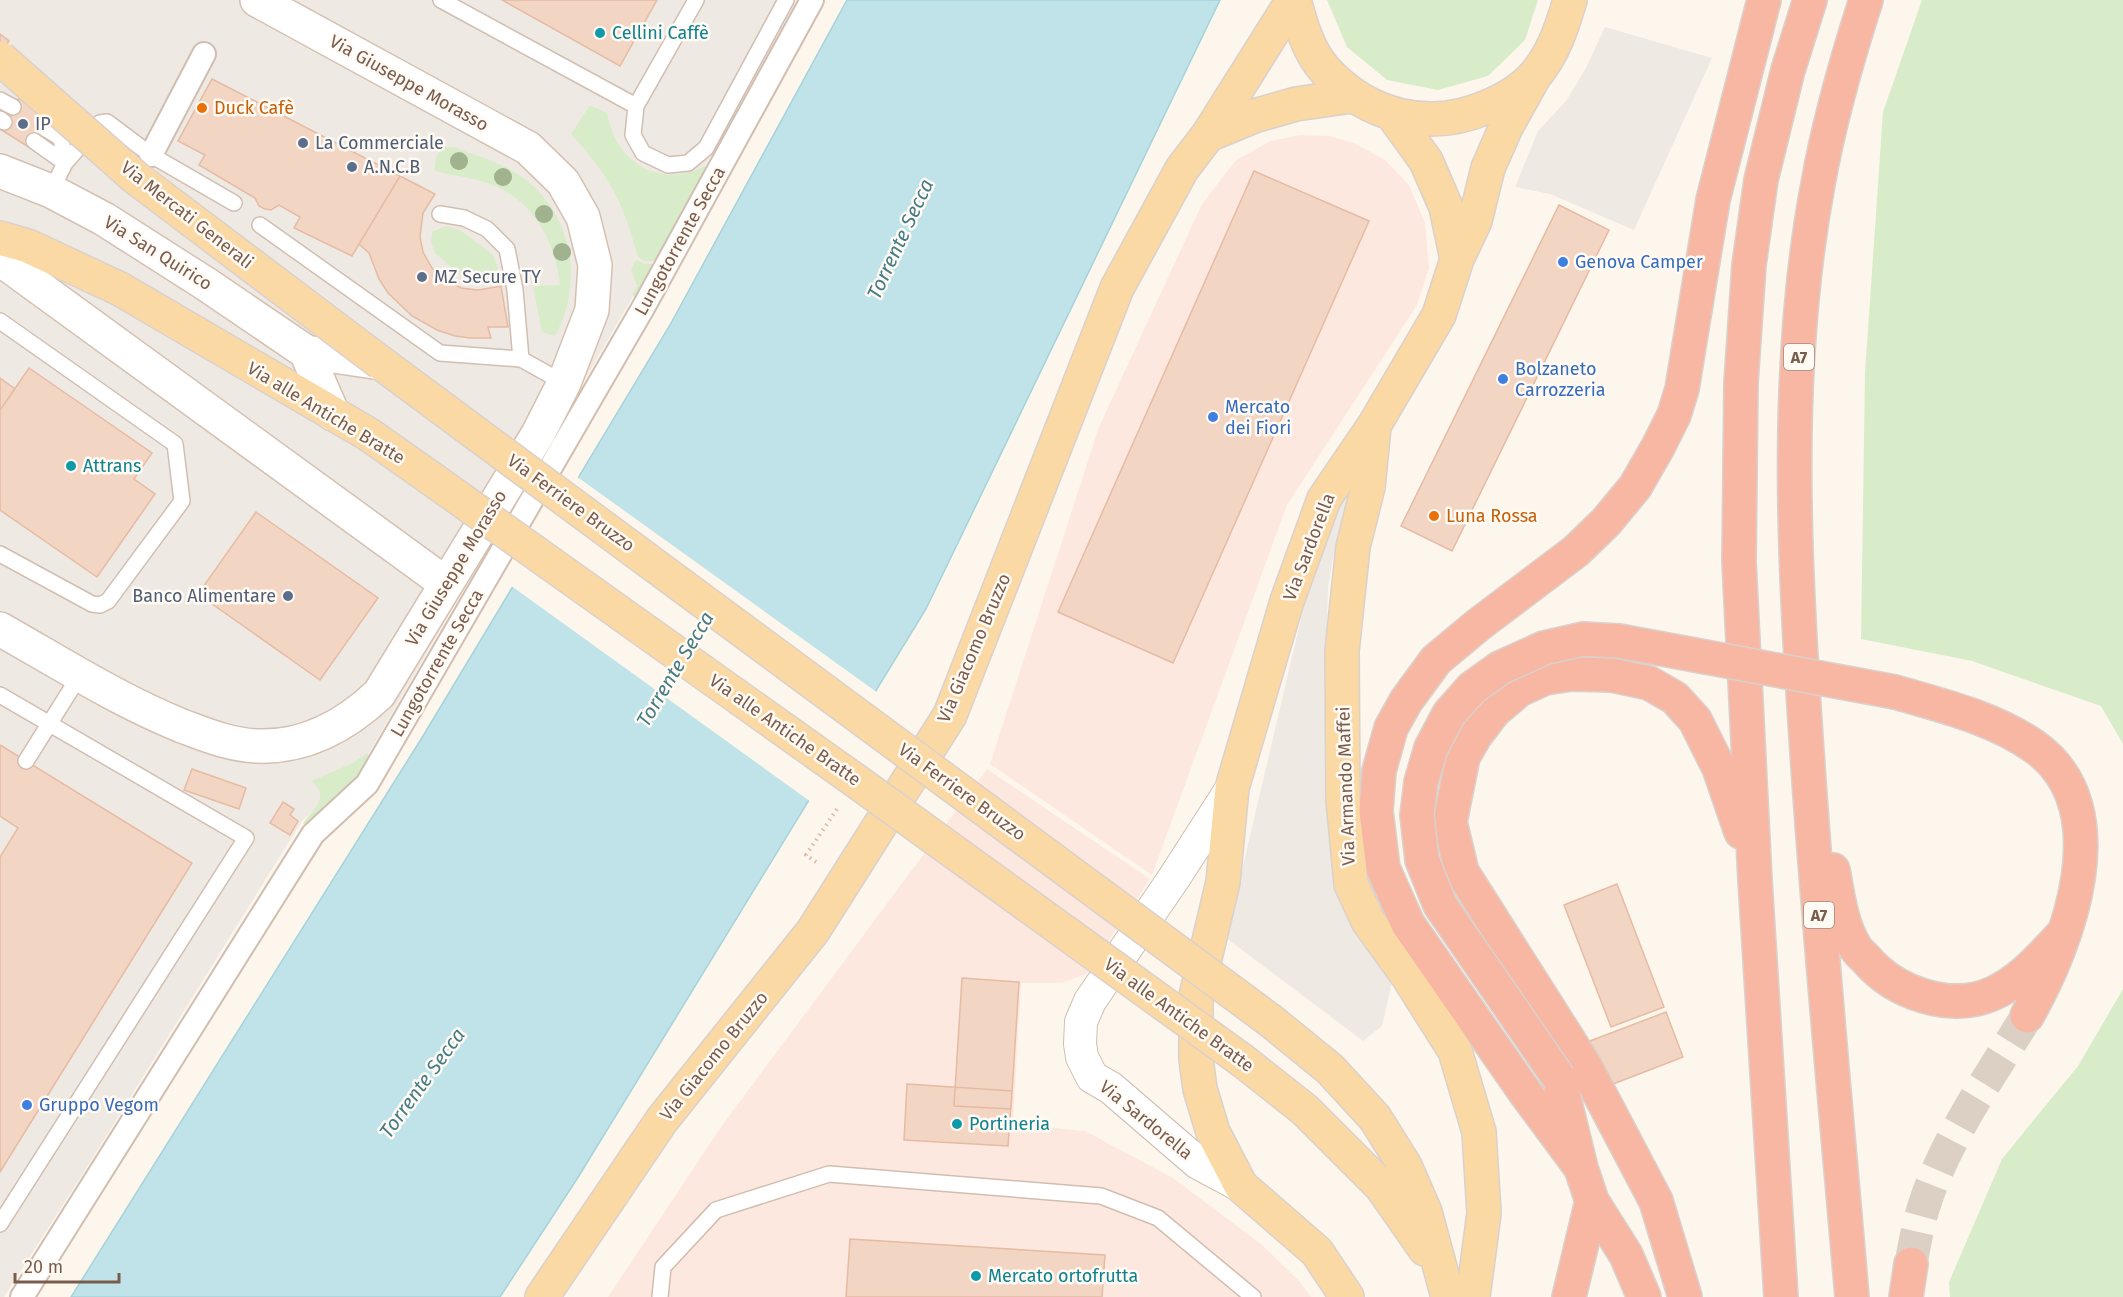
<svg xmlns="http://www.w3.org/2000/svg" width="2123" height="1297" font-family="'Fira Sans',sans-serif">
<rect width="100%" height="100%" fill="#fdf6ec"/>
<!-- commercial -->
<path fill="#fde8e0" d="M1300,135L1329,136L1354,143L1385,160L1409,185L1425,223L1429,268L1417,305L1287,505L1152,875L990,764L1099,427L1202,204L1236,160L1271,141Z
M987,769L1150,879L1086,974L1062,983H1021L1013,1124L1085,1131L1173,1178L1261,1244L1299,1281L1311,1297H608L721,1127Z"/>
<!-- industrial -->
<path fill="#efe9e4" d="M0,0H797L642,281L362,765L302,821L82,1175L4,1297H0Z
M1605,27L1712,58L1634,230L1550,194L1515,187L1538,131L1566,101L1586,68Z
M1358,468L1333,558L1328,588L1327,618L1335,871L1392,982L1382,1026L1363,1041L1226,938L1308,589L1340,502Z"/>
<!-- green -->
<path fill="#d8ecc9" d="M1327,0H1538L1525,40L1488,76L1438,90L1387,80L1347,47Z
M1922,0H2123V744L2101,706L1972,661L1861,639L1865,373L1883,112Z
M590,105L607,113C617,168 665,191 713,162L659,261H645L638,257C623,202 610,177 571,134Z
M445,147H454C476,156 501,162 521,176C572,212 585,282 555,336L542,332L533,286L560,285C555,241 533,200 490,184C473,177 453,176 435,171C435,160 435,154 445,147Z
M446,226L460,230L492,254L498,267L495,279L481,283L465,279L435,253L431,242L432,232Z
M636,260L645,264H659L636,299L632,294L637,286L631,269Z
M366,754L374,756L375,762L309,828L303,823C314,808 331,797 311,781L353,763Z
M2123,989V1297H1950L1949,1282L2002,1159L2078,1066Z"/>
<!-- water -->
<path fill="#bfe3e8" stroke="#a5d3da" stroke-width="1.5" d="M847,0H1220L926,609L577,1179L500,1297H71L423,736L670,325Z"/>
<!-- pier -->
<path fill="#fdf6ec" d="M576,476L878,693L811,802L510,585Z"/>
<!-- building -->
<path fill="#f3d5c3" stroke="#e6bba3" stroke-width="1.5" d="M502,0H657L620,66Z
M0,34L9,41L0,54Z
M212,79L400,176L352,256L294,228L300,217L279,205L271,210L265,209L259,206L255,198L199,165L205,155L178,141Z
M19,98L49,117L30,148L0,129Z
M1254,171L1369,221L1173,663L1058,612Z
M400,176L435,194L423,213L420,237L423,252L432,268L443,279L461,288L478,290L501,286L508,327H488L491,338H470L455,336L437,330L412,316L388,293L379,279L369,253L359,244Z
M1559,205L1609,230L1452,551L1401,526Z
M29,368L152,453L134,479L155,494L97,577L0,510V410Z
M0,378L15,389L0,410Z
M256,512L378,598L320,680L198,594Z
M0,745L192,863L0,1172V857L18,828L0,816Z
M192,769L246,788L239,809L184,790Z
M283,802L294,809L290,815L298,821L290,835L270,823Z
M1617,884L1664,1007L1611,1027L1564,905Z
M962,978L1019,982L1011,1109L954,1106Z
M1666,1012L1683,1057L1608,1086L1590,1041Z
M907,1084L1012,1091L1008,1146L904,1140Z
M850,1239L1105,1255L1102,1297H846Z"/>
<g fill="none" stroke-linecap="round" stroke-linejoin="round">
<!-- motorway-tunnel -->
<path stroke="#dcd0c4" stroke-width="33" stroke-dasharray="33 16" stroke-linecap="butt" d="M1911,1264C1915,1241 1919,1219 1927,1197C1949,1134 1992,1073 2027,1016"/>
<defs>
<path id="service" d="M441,0L636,106L696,0
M0,100L13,107
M636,106L633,135L643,153L668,165L688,163L706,148L786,0
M0,119L4,122
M43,127L61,138L65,163
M34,141L65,163
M51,191L65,163L100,123L107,122L151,155L234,203
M440,214L464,218L487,229L507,249L515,290L521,359
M260,225L440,353L521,359L564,383
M0,321L175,444L182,501L108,601L100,605L92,604L0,554
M0,695L246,838L0,1224
M26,761L80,675
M660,1297L663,1267L716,1210L829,1174L1101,1196L1158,1218L1253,1297"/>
<path id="pedestrian" d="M151,155L204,54
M22,1297L313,834L367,784L643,308L812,0"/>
<path id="minor" d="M1232,788L1174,878L1090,1001L1081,1022L1080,1044L1082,1057L1092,1077L1111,1088L1198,1163L1241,1186"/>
<path id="secondary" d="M0,171L51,191L104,219L206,284L306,352L381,363
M0,259L445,583
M306,352L333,414
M0,629C60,663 118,700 182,726C206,735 230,745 257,746C305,748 345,726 379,694L538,434L564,383L592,310L595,265L583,217L563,182L528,148L257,0"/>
<path id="primary" d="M1294,0C1301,25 1308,51 1325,70C1368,117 1429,132 1487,107C1504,100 1523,89 1536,74C1554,52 1562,27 1570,0
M1392,114L1426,161L1446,207L1457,259
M1208,135L1254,116L1296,104L1352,96
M0,238L28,246L120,289L368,434L429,477
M381,363L466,426
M1374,427L1368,487L1353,547L1342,651L1343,800L1351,884L1368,921L1407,975L1455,1051L1479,1132L1484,1213L1473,1297
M1271,1021L1330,1069L1375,1118L1405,1166L1425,1212L1448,1297
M1243,1061L1305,1110L1381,1186L1425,1249
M542,1297L662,1120L813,931L950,715L1117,288L1182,169L1208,135L1293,0
M1347,1297L1317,1252L1241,1186L1213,1132L1200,1089L1196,1059V996L1223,882L1232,788L1287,601L1324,499L1375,424L1439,315L1457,259L1475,221L1488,168L1506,127L1535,75"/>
<path id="motorway" d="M1895,692C1943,706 1994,718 2035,747C2120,808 2068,944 2027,1016
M1833,870C1838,896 1841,923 1854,945C1856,950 1862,955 1866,959C1895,993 1951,1013 1994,993C2022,980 2042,956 2063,934
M1559,1078L1581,1168L1592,1201L1626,1255L1644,1297
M1581,1168L1524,1091L1408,924L1383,868L1376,811L1379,771L1391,728L1406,701L1436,660L1478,625L1576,551L1606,522L1635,487L1658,447L1674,415L1682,389L1713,200L1764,0
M1569,1297L1592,1201
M1685,1297L1656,1201L1585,1066L1462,872L1450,822L1463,757L1475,736L1494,711L1519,690L1545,678L1571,674L1611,675L1649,683L1675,698L1695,720L1719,768L1741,832
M1781,1297L1755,880L1739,561L1741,383L1749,265L1761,180L1788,70L1810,0
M1852,1297C1837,1120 1820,944 1808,767C1795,574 1782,375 1818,184C1829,122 1847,59 1866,0
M1906,1297L1911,1264"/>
</defs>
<!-- service casing -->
<use href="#service" stroke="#d1beb0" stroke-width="18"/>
<!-- pedestrian casing -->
<use href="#pedestrian" stroke="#d1beb0" stroke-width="26"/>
<!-- minor casing -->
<use href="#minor" stroke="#d1beb0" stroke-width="34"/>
<!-- secondary casing -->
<use href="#secondary" stroke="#d6c0b0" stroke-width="36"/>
<!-- primary casing -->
<use href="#primary" stroke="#dad1cd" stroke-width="36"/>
<!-- motorway casing -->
<use href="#motorway" stroke="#dad1cd" stroke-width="36"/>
<!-- path -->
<path stroke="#d9b8a5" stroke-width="4" stroke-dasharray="1.5 4.5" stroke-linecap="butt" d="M816,862L806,855L837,809"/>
<!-- service -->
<use href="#service" stroke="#fff" stroke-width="15"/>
<!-- pedestrian -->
<use href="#pedestrian" stroke="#fff" stroke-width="22"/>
<!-- minor -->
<use href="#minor" stroke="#fff" stroke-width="32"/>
<!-- secondary -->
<use href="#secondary" stroke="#fff" stroke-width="33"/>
<!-- primary -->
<use href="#primary" stroke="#fbd9a5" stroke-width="33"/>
<!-- motorway -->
<use href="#motorway" stroke="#f7b7a3" stroke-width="33"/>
<defs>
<path id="primary-bridge" d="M0,58L136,178L381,363
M466,426L1271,1021
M429,477L856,781L1243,1061"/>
<path id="motorway-bridge" d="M1559,1078L1440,905L1422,860L1417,815L1421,782L1431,748L1449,714L1472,688L1500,668L1544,648L1583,639L1619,641L1895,692"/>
</defs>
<!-- primary-bridge casing -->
<use href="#primary-bridge" stroke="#dad1cd" stroke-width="36" stroke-linecap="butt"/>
<!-- motorway-bridge casing -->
<use href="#motorway-bridge" stroke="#dad1cd" stroke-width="36" stroke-linecap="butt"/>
<!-- primary-bridge -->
<use href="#primary-bridge" stroke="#fbd9a5" stroke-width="33"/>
<!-- motorway-bridge -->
<use href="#motorway-bridge" stroke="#f7b7a3" stroke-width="33"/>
</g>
<!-- trees -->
<g fill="#a0b28e">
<circle cx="459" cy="161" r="9"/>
<circle cx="503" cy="177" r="9"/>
<circle cx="544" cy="214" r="9"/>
<circle cx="562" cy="252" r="9"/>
</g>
<!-- markers -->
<g fill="#0f9aa8" stroke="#fffaf3" stroke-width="2">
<circle cx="600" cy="33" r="6"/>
<circle cx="71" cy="466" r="6"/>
<circle cx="957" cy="1124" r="6"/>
<circle cx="976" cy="1276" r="6"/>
</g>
<g fill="#e8710a" stroke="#fffaf3" stroke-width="2">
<circle cx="202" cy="108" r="6"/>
<circle cx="1434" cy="516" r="6"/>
</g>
<g fill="#5c6f8a" stroke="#fffaf3" stroke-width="2">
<circle cx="23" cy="124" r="6"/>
<circle cx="303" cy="143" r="6"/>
<circle cx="352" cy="167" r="6"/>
<circle cx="422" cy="277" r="6"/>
<circle cx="288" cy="596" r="6"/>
</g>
<g fill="#3f7fe0" stroke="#fffaf3" stroke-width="2">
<circle cx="1563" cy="262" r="6"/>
<circle cx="1503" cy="379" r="6"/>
<circle cx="1213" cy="417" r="6"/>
<circle cx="27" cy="1105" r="6"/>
</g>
<g text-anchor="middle" stroke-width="5" stroke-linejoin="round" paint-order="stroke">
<!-- shield labels -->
<g fill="#fffaf3" stroke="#a28b7f" stroke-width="1.5">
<rect x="1784" y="344" width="30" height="26" rx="4.5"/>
<rect x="1804" y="902" width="30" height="26" rx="4.5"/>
</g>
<g font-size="16" font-weight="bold" fill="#7a5c4d">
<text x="1799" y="363">A7</text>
<text x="1819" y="921">A7</text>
</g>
<!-- culture labels -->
<g font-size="18" fill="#0d838f" stroke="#fffaf3" text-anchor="start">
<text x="612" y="39">Cellini Caffè</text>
<text x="83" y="472">Attrans</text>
<text x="969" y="1130">Portineria</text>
<text x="988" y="1282">Mercato ortofrutta</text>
</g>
<!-- street labels -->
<g font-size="18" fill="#7a5c4d" stroke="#fffaf3">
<text transform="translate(409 83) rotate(29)" y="6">Via Giuseppe Morasso</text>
<text transform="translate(187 215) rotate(38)" y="6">Via Mercati Generali</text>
<text transform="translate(680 241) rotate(-61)" y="6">Lungotorrente Secca</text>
<text transform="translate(158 253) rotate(32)" y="6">Via San Quirico</text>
<text transform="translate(326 413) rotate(31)" y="6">Via alle Antiche Bratte</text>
<text transform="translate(571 503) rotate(36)" y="6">Via Ferriere Bruzzo</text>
<text transform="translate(1309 547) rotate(-69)" y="6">Via Sardorella</text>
<text transform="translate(456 568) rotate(-59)" y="6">Via Giuseppe Morasso</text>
<text transform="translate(974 648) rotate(-67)" y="6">Via Giacomo Bruzzo</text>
<text transform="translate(437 663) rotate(-60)" y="6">Lungotorrente Secca</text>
<text transform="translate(785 730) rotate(35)" y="6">Via alle Antiche Bratte</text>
<text transform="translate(1346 786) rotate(-92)" y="6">Via Armando Maffei</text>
<text transform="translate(962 792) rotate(36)" y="6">Via Ferriere Bruzzo</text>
<text transform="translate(1179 1015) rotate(36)" y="6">Via alle Antiche Bratte</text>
<text transform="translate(714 1056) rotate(-51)" y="6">Via Giacomo Bruzzo</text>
<text transform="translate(1146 1120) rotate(39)" y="6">Via Sardorella</text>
</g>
<!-- food labels -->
<g font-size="18" fill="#c56008" stroke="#fffaf3" text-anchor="start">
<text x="214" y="114">Duck Cafè</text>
<text x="1446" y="522">Luna Rossa</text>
</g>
<!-- service labels -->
<g font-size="18" fill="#4e5e75" stroke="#fffaf3" text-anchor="start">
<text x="35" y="130">IP</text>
<text x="315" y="149">La Commerciale</text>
<text x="364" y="173">A.N.C.B</text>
<text x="434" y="283">MZ Secure TY</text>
<text x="276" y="602" text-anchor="end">Banco Alimentare</text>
</g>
<!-- shop labels -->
<g font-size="18" fill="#366cbe" stroke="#fffaf3" text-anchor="start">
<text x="1575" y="268">Genova Camper</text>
<text x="1515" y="375">Bolzaneto<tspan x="1515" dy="21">Carrozzeria</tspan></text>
<text x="1225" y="413">Mercato<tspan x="1225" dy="21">dei Fiori</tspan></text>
<text x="39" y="1111">Gruppo Vegom</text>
</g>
<!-- water labels -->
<g font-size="20" font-style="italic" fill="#437c86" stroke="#fffaf3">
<text transform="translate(900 239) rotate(-65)" y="7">Torrente Secca</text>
<text transform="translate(675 669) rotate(-59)" y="7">Torrente Secca</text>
<text transform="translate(422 1083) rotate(-54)" y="7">Torrente Secca</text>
</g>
</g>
<!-- scale -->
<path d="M15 1273v9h104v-9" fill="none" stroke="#7a5c4d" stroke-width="3"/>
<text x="24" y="1273" font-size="18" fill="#7a5c4d" stroke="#fffaf3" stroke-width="4.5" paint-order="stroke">20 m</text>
</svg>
